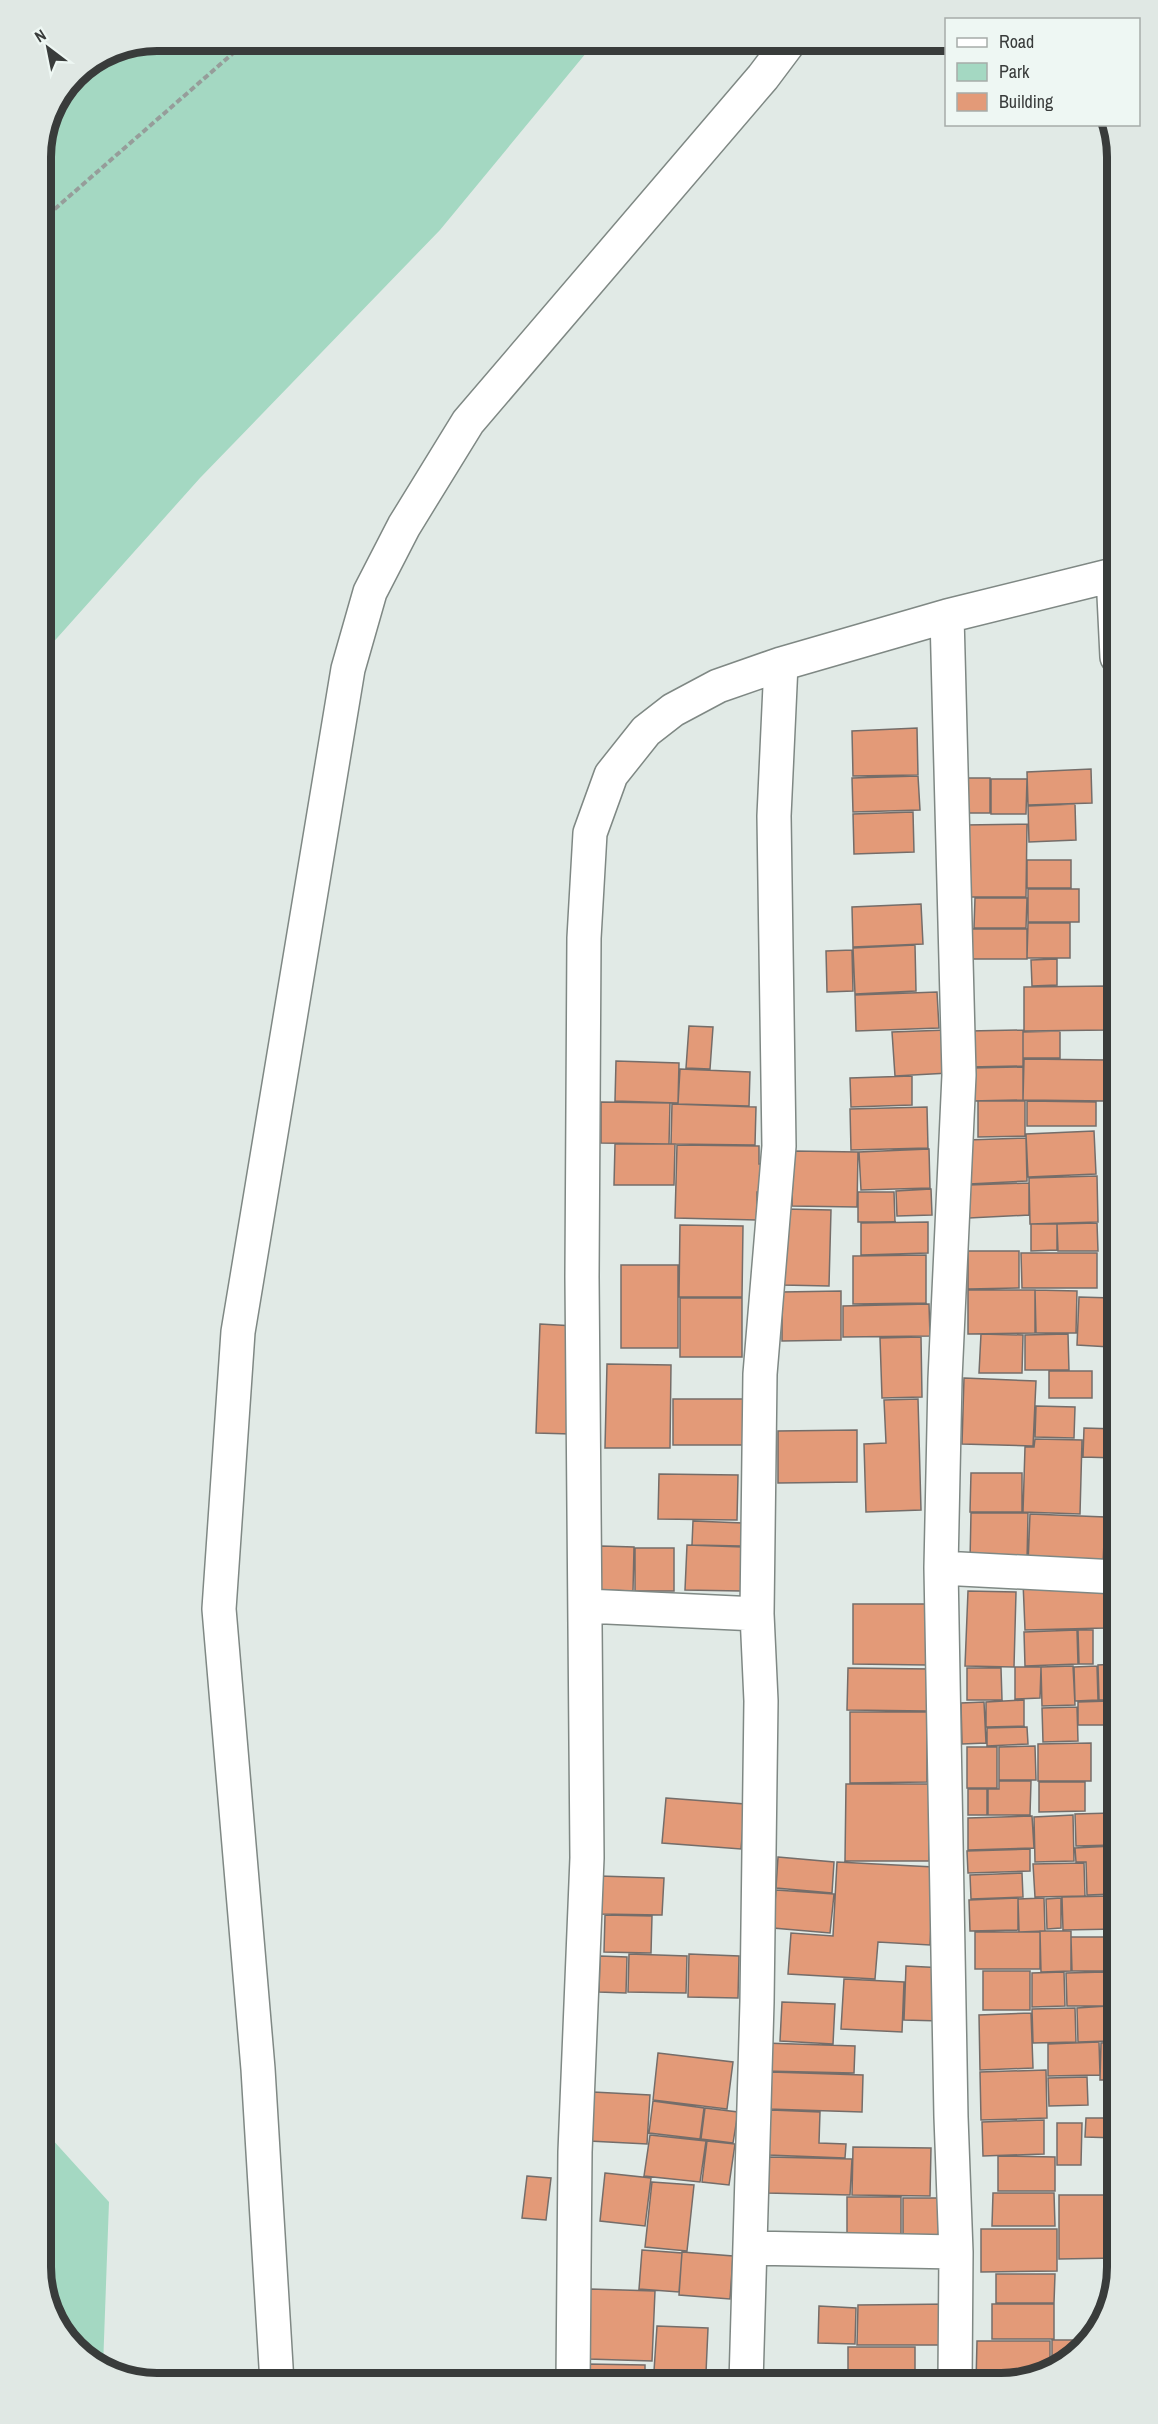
<svg xmlns="http://www.w3.org/2000/svg" width="1158" height="2424" font-family="'Archivo Narrow',sans-serif">
<rect width="100%" height="100%" fill="#e1eae6"/>
<!-- green -->
<path fill="#a4d8c2" d="M157,41H596L440,230L200,478L41,656V149L49,112L75,74L112,49Z
M41,2127L109,2202L103,2367L92,2364L49,2312L41,2267Z"/>
<!-- building -->
<path fill="#e39a78" stroke="#756d69" stroke-width="1.5" d="M917,728L918,775L853,776L852,731Z
M1091,769L1092,803L1028,805L1027,772Z
M918,776L920,810L853,812L852,778Z
M966,778H990V813H965Z
M991,779H1027L1026,814H991Z
M1075,804L1076,840L1029,842L1028,806Z
M913,812L914,852L854,854L853,814Z
M1027,824L1026,897H964V825Z
M1027,860H1071V888H1027Z
M1028,889H1079V922H1028Z
M975,898H1027L1026,928H974Z
M921,904L923,944L853,947L852,907Z
M1028,923H1070V958H1027Z
M968,929H1027V959H968Z
M915,945L916,991L855,994L853,948Z
M852,950L853,991L827,992L826,951Z
M1057,959V985L1032,986L1031,960Z
M1108,986V1030L1024,1031V987Z
M937,992L939,1028L856,1031L855,995Z
M689,1026L713,1027L710,1069L686,1068Z
M947,1030L949,1073L895,1076L892,1032Z
M1023,1030V1066L969,1067V1031Z
M1060,1031V1058H1023V1032Z
M1024,1059L1108,1060V1101L1023,1100Z
M616,1061L679,1063L678,1103L615,1101Z
M1023,1067V1100L970,1101L971,1068Z
M680,1069L750,1072L749,1106L678,1104Z
M912,1076V1105L851,1107L850,1078Z
M978,1101H1025V1136L978,1137Z
M1027,1101L1096,1102V1126H1027Z
M601,1102L670,1103L669,1144L601,1143Z
M672,1104L756,1107L755,1145L671,1144Z
M927,1107L928,1148L851,1150L850,1109Z
M1094,1131L1096,1174L1028,1177L1026,1134Z
M1026,1138L1027,1181L969,1184L967,1140Z
M615,1144H675L674,1185H614Z
M677,1145L759,1146V1164H776L774,1193L757,1192V1220L675,1218Z
M929,1149L930,1188L861,1190L859,1152Z
M793,1151L858,1152L857,1207L792,1206Z
M1097,1176L1098,1222L1030,1224L1029,1178Z
M1029,1183V1215L969,1218V1185Z
M931,1189L932,1215L897,1216L896,1191Z
M858,1192H894L895,1222H858Z
M784,1209L831,1210L829,1286L782,1285Z
M928,1222V1253L861,1255V1223Z
M1097,1223L1098,1251H1058L1057,1224Z
M1031,1224H1057V1250L1031,1251Z
M680,1225L743,1226L742,1297H679Z
M968,1251H1019V1288L968,1289Z
M1021,1253H1097V1288H1022Z
M926,1255V1303L853,1304V1256Z
M621,1265H678V1348H621Z
M968,1290H1035V1333L968,1334Z
M1035,1290L1077,1291L1076,1333H1036Z
M841,1291V1340L782,1341V1292Z
M1079,1297L1112,1298L1110,1347L1077,1345Z
M680,1298H742V1357H680Z
M929,1304L930,1336L843,1337V1306Z
M540,1324L575,1326L571,1434L536,1433Z
M981,1334L1023,1335L1022,1373H979Z
M1068,1334L1069,1370H1025V1335Z
M921,1337L922,1397L882,1398L880,1338Z
M607,1364L671,1365L670,1448H605Z
M1049,1371H1092V1398H1049Z
M964,1378L1036,1381L1033,1446L962,1444Z
M673,1399H743V1445H673Z
M918,1399L921,1510L866,1512L864,1444L886,1443L884,1400Z
M1036,1406L1075,1407L1074,1438L1035,1437Z
M1084,1428L1117,1429V1458L1083,1457Z
M857,1430V1482L778,1483V1431Z
M1035,1439L1082,1440L1080,1514L1023,1512L1025,1447H1034Z
M971,1473H1022V1512H970Z
M659,1474L738,1475L737,1520L658,1519Z
M971,1513H1028L1027,1562L970,1561Z
M1030,1514L1105,1517L1103,1566L1028,1564Z
M693,1521L743,1523L742,1546L692,1545Z
M687,1545L743,1547L741,1591L685,1590Z
M601,1546L634,1547L633,1591L600,1590Z
M635,1548H674V1591H635Z
M1104,1580L1105,1628L1025,1630L1023,1582Z
M968,1591L1016,1592L1014,1667L965,1666Z
M853,1604H928L927,1665L853,1664Z
M1077,1630L1078,1664L1025,1666L1024,1632Z
M1078,1630H1093V1664H1079Z
M1117,1664V1700H1099L1098,1665Z
M1073,1666L1075,1705L1042,1706L1041,1667Z
M1097,1666L1098,1700L1075,1701L1074,1667Z
M1015,1667H1041L1040,1698L1015,1699Z
M848,1668L930,1669L929,1711L847,1710Z
M967,1668H1001L1002,1700H967Z
M1024,1700V1726L986,1727V1702Z
M1110,1701L1111,1725H1078V1702Z
M984,1702L986,1743L962,1744L961,1703Z
M1077,1707L1078,1741L1043,1742L1042,1708Z
M850,1712H927V1782L850,1783Z
M1027,1727L1028,1744L987,1746V1728Z
M1091,1743V1781H1038V1744Z
M1035,1746L1036,1780H999V1747Z
M967,1747H997V1788H967Z
M999,1781H1031L1030,1815H988V1789H999Z
M1039,1782H1085V1811L1039,1812Z
M846,1784H929V1861H845Z
M968,1789H987V1815H968Z
M666,1798L745,1804L741,1849L662,1843Z
M1112,1813L1113,1845L1076,1846L1075,1814Z
M1073,1815L1074,1861L1035,1862L1034,1817Z
M1032,1816L1034,1848L968,1850V1818Z
M1113,1846L1114,1894L1087,1895L1086,1862H1076L1075,1848Z
M1030,1849V1871L968,1873L967,1851Z
M778,1857L834,1862L832,1893L776,1888Z
M837,1862L934,1867L930,1945L878,1942L875,1979L788,1974L791,1933L833,1936Z
M1084,1863L1085,1896L1035,1897L1033,1864Z
M1022,1873L1023,1897L971,1899L970,1875Z
M599,1876L664,1878L662,1915L598,1914Z
M776,1890L834,1894L830,1933L773,1928Z
M1115,1896L1116,1929L1063,1930L1062,1897Z
M1018,1898V1930L970,1931L969,1900Z
M1044,1898L1045,1931L1019,1932L1018,1899Z
M1061,1898V1928L1047,1929L1046,1899Z
M605,1915L652,1916L651,1953L604,1952Z
M1040,1931H1071V1971L1041,1972Z
M975,1932H1040V1969H975Z
M1071,1937H1114L1113,1971H1072Z
M629,1954L687,1956L686,1993L628,1992Z
M689,1954L739,1956L738,1998L688,1997Z
M600,1956L627,1957L626,1993L599,1992Z
M906,1966L945,1968L941,2021L904,2020Z
M983,1971H1030V2010H983Z
M1064,1972L1065,2006L1032,2007V1973Z
M1105,1972V2006H1067L1066,1973Z
M844,1979L904,1982L902,2032L841,2029Z
M782,2002L835,2004L833,2044L780,2041Z
M1108,2006L1109,2041L1078,2042L1077,2008Z
M1075,2008L1076,2042L1033,2043L1032,2009Z
M1031,2013L1033,2068L980,2070L979,2015Z
M1099,2042L1100,2075L1048,2076V2044Z
M1117,2042V2080H1100L1101,2043Z
M764,2043L855,2046L854,2073L763,2071Z
M658,2053L733,2062L727,2109L653,2100Z
M1046,2070L1047,2118L981,2120L980,2072Z
M771,2072L863,2075L862,2112L768,2109Z
M1087,2077L1088,2105L1049,2106L1048,2078Z
M593,2092L650,2095L647,2144L589,2141Z
M653,2101L704,2108L700,2139L649,2133Z
M705,2108L738,2112L733,2143L701,2139Z
M771,2110L820,2112L819,2143L846,2144L845,2158L768,2155Z
M1086,2118H1117V2138L1085,2137Z
M1044,2120V2154L983,2156L982,2122Z
M1057,2123H1082L1081,2165H1057Z
M650,2135L706,2141L700,2182L644,2176Z
M707,2141L735,2144L729,2185L702,2182Z
M853,2147L931,2148L930,2196L852,2195Z
M998,2156L1055,2157V2191H998Z
M769,2157L852,2159L850,2195L767,2193Z
M1106,2166H1117V2187H1104Z
M605,2173L651,2178L645,2226L600,2221Z
M527,2176L551,2178L546,2220L522,2218Z
M652,2182L694,2185L687,2251L645,2247Z
M993,2193H1054L1055,2226H992Z
M1059,2195H1117V2258L1059,2259Z
M847,2197H901V2242L847,2243Z
M903,2198H941L940,2242H903Z
M981,2229H1057V2271L981,2272Z
M642,2250L682,2253L679,2292L639,2289Z
M682,2252L733,2256L730,2299L679,2295Z
M996,2274H1055L1054,2303H996Z
M590,2289L655,2291L652,2361L588,2359Z
M952,2304L951,2345H857L858,2305Z
M992,2304H1054V2339H992Z
M819,2306L856,2308L855,2344L818,2343Z
M657,2326L708,2328L706,2373L654,2371Z
M1052,2340H1087V2341L1052,2370Z
M977,2341H1050V2371L1046,2375L1001,2384L976,2383Z
M848,2347H915V2381H848Z
M587,2364L645,2365V2383H587Z
M848,2382H912V2383H848Z"/>
<g fill="none" stroke-linecap="round" stroke-linejoin="round">
<defs>
<path id="minor" d="M1113,575L1117,657
M947,616L959,1075L945,1379L941,1568L951,2117L956,2252L955,2383
M941,1568L1117,1577
M586,1606L757,1614
M751,2248L956,2252
M277,2383L258,2069L219,1609L238,1332L348,669L370,592L404,526L468,422L763,77L790,41
M573,2383L575,2152L587,1858L582,1277L584,938L590,833L611,775L646,731L673,710L718,686L781,664L947,616L1117,574
M746,2383L757,2002L761,1701L757,1614L760,1374L779,1146L774,816L781,664"/>
</defs>
<!-- minor casing -->
<use href="#minor" stroke="#7f8884" stroke-width="36"/>
<!-- path -->
<path stroke="#969d9a" stroke-width="4" stroke-dasharray="6 3" stroke-linecap="butt" d="M41,221L247,41"/>
<!-- minor -->
<use href="#minor" stroke="#fff" stroke-width="33"/>
</g>
<!-- crop -->
<path d="M0 0H1158V2424H0ZM157 51H1001A106 106 0 0 1 1107 157V2267A106 106 0 0 1 1001 2373H157A106 106 0 0 1 51 2267V157A106 106 0 0 1 157 51Z" fill="#e0e8e4" fill-rule="evenodd"/>
<path fill="none" stroke="#393c3b" stroke-width="8" d="M157 51H1001A106 106 0 0 1 1107 157V2267A106 106 0 0 1 1001 2373H157A106 106 0 0 1 51 2267V157A106 106 0 0 1 157 51Z"/>
<!-- legend -->
<rect x="945" y="18" width="195" height="108" fill="#eef7f3" stroke="#a6aca9" stroke-width="1.5"/>
<rect x="957" y="38" width="30" height="9" fill="#ffffff" stroke="#a6aca9" stroke-width="1.5"/>
<text x="999" y="48" font-size="18" fill="#393c3b">Road</text>
<rect x="957" y="63" width="30" height="18" fill="#a4d8c2" stroke="#a6aca9" stroke-width="1.5"/>
<text x="999" y="78" font-size="18" fill="#393c3b">Park</text>
<rect x="957" y="93" width="30" height="18" fill="#e39a78" stroke="#a6aca9" stroke-width="1.5"/>
<text x="999" y="108" font-size="18" fill="#393c3b">Building</text>
<!-- north arrow -->
<g transform="translate(48 48) rotate(328)" stroke="#eef7f3" stroke-width="4.5" paint-order="stroke">
<path d="M0-4.5L10 22L0 15L-10 22Z" fill="#393c3b"/>
<text y="-9" font-size="16" font-weight="bold" text-anchor="middle" fill="#393c3b">N</text>
</g>
</svg>
